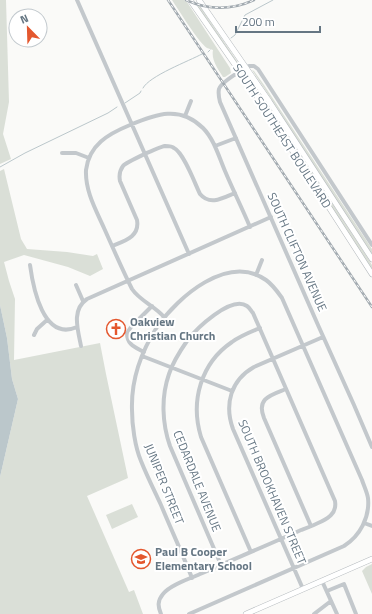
<svg xmlns="http://www.w3.org/2000/svg" width="372" height="614" font-family="'Titillium Web',sans-serif">
<rect width="100%" height="100%" fill="#fafaf8"/>
<!-- green -->
<path fill="#dadfd7" d="M0,0H6L9,102L3,134L11,159L0,164Z
M172,0H184L187,2L213,42L230,68L231,73L225,77H223C218,69 211,60 213,50C211,49 209,49 207,48C199,43 178,9 172,0Z
M195,4L199,5L239,64H237Z
M252,70L254,71L264,85L372,249V255L286,122L276,106Z
M246,76L273,116L285,131L366,255L372,265V271Z
M4,169L21,239L27,249L67,252L93,256L97,254L103,269L90,276L68,267L24,255L4,262L9,281L15,299L14,360L100,343L106,374L128,478L87,496L129,592L134,590L143,614H0V477L18,399L12,379L7,338L0,305V171Z
M132,504L138,517L112,529L106,515Z
M372,564V594L362,571L366,567Z"/>
<!-- water -->
<path fill="#bbc7cb" d="M0,305L7,338L12,379L18,399L0,477Z"/>
<g fill="none" stroke-linecap="round" stroke-linejoin="round">
<!-- stream -->
<path stroke="#bbc7cb" stroke-width="1" d="M231,38L235,35L245,15L273,0
M208,52L210,50
M143,88C149,76 189,61 202,54
M125,103L140,93L141,91
M0,167L25,153L108,113L117,107"/>
<defs>
<path id="major" d="M190,0L263,105L372,274
M199,0L269,101L372,259
M246,614L372,559"/>
</defs>
<!-- major casing -->
<use href="#major" stroke="#b5babe" stroke-width="6"/>
<!-- minor -->
<path stroke="#c3c8cc" stroke-width="4" d="M77,0L189,254
M185,116L191,101
M215,146L236,138
M62,153H76L89,158
M372,245L258,69L254,66H249C242,70 221,82 219,89C218,93 219,98 220,102L318,325L354,405L372,447
M112,246C124,241 140,237 137,220L120,181C119,176 120,170 123,166C126,162 159,147 165,146C168,146 172,146 174,148C184,153 195,184 200,194C210,206 223,198 235,193
M30,265C33,287 43,342 77,327
M256,275L262,260
M76,285L83,301
M164,317C155,306 140,301 132,289C122,269 113,248 104,228C96,210 85,191 86,170C89,145 108,134 130,125C156,114 180,105 203,128C214,139 219,157 225,171C233,190 242,208 250,227
M34,335L37,329L47,320
M81,346C78,330 71,310 87,299L271,217
M144,352C135,347 127,345 127,333L131,327L152,306
M142,356L232,391
M286,389C271,395 256,398 264,418L311,526
M364,523L372,526
M251,552L201,437C190,401 201,363 232,342C240,336 250,332 260,328
M322,581L337,614
M303,589L233,429C224,404 231,380 254,367L323,337
M327,591L344,584L356,614
M161,614C158,607 157,601 163,594C170,585 189,579 200,574C234,559 268,545 301,530C309,527 326,521 331,515C335,511 336,507 335,501L253,313C251,311 250,308 247,306C231,295 196,329 187,341C180,351 173,362 169,374C161,397 162,423 170,446L221,565
M189,614L344,546C360,536 370,517 368,498C367,492 364,486 362,480L282,298C277,291 273,285 266,280C228,253 178,297 157,327C141,352 131,381 132,410C132,425 135,447 141,461C147,476 154,490 161,505C171,529 182,553 192,578
M314,614L331,601"/>
<!-- major -->
<use href="#major" stroke="#fff" stroke-width="5"/>
<defs>
<path id="rail" d="M168,0L372,307
M186,0C208,10 232,10 254,0"/>
</defs>
<!-- rail casing -->
<use href="#rail" stroke="#a2aab0" stroke-width="2.5"/>
<!-- rail -->
<use href="#rail" stroke="#fff" stroke-width="1" stroke-dasharray="3" stroke-linecap="butt"/>
</g>
<!-- icons -->
<defs>
<symbol id="church-ring" viewBox="-11 -11 22 22"><circle r="9.5" fill="#fff" stroke="#e4572e" stroke-width="1.5"/><path d="M-1.2-6h2.4v3.5h3.3v2.4h-3.3V6h-2.4V-.1h-3.3v-2.4h3.3Z" fill="#e4572e"/></symbol>
<symbol id="school-ring" viewBox="-11 -11 22 22"><circle r="9.5" fill="#fff" stroke="#e4572e" stroke-width="1.5"/><path d="M0-5L7-2L0 1L-7-2ZM-4 1L0 2.5L4 1V4Q0 6-4 4Z" fill="#e4572e"/></symbol>
</defs>
<g fill-rule="evenodd">
<use href="#church-ring" x="105" y="318" width="22" height="22"/>
<use href="#school-ring" x="130" y="548" width="22" height="22"/>
</g>
<g text-anchor="middle" stroke-width="4" stroke-linejoin="round" paint-order="stroke">
<!-- street labels -->
<g font-size="12" fill="#657683" stroke="#fff">
<text transform="translate(282 136) rotate(57)" y="4">SOUTH SOUTHEAST BOULEVARD</text>
<text transform="translate(297 252) rotate(66)" y="4">SOUTH CLIFTON AVENUE</text>
<text transform="translate(197 481) rotate(68)" y="4">CEDARDALE AVENUE</text>
<text transform="translate(164 484) rotate(68)" y="4">JUNIPER STREET</text>
<text transform="translate(272 492) rotate(67)" y="4">SOUTH BROOKHAVEN STREET</text>
</g>
<!-- poi labels -->
<g font-size="12" font-weight="bold" fill="#657683" stroke="#fff" text-anchor="start">
<text x="130" y="326">Oakview<tspan x="130" dy="14">Christian Church</tspan></text>
<text x="155" y="556">Paul B Cooper<tspan x="155" dy="14">Elementary School</tspan></text>
</g>
</g>
<!-- north arrow -->
<g transform="translate(28 28) rotate(337)"><circle r="19" fill="#ffffff" stroke="#c1c8cd"/>
<path d="M0-3L7 15L0 10L-7 15Z" fill="#e4572e"/>
<text y="-6" font-size="11" font-weight="bold" text-anchor="middle" fill="#657683">N</text>
</g>
<!-- scale -->
<path d="M236 26v6h84v-6" fill="none" stroke="#657683" stroke-width="2"/>
<text x="242" y="26" font-size="12" fill="#657683" stroke="#ffffff" stroke-width="3" paint-order="stroke">200 m</text>
</svg>
